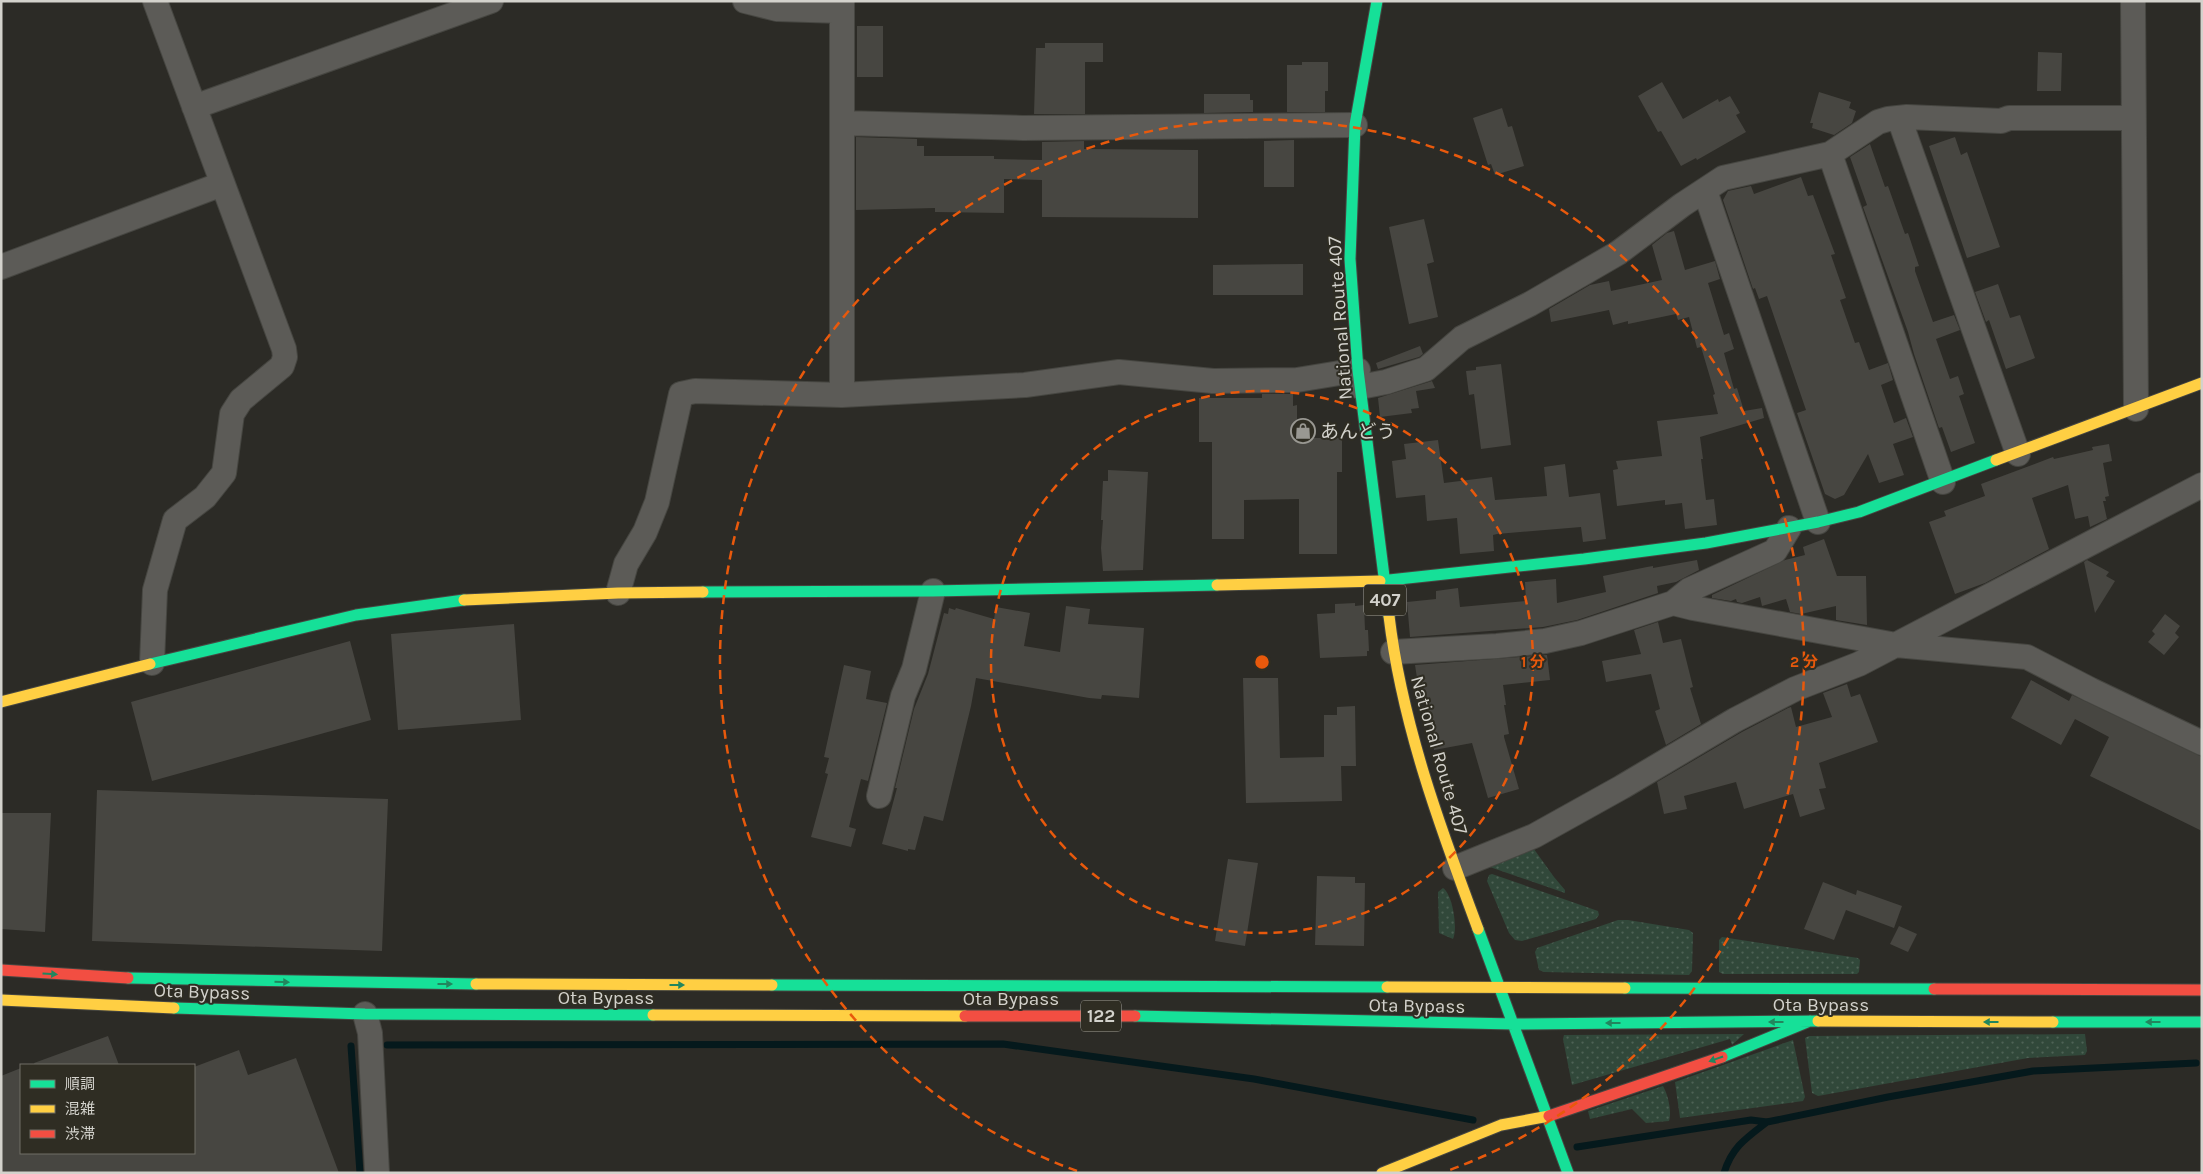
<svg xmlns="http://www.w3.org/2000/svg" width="2203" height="1174" font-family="Karla,'Noto Sans JP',sans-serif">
<defs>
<pattern id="grass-dots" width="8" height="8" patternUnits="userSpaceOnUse" patternTransform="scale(1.25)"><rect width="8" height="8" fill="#31483a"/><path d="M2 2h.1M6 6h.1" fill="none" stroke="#4e6255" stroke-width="1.8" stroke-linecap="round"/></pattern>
</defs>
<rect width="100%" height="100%" fill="#2c2b26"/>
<!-- grass -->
<path fill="url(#grass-dots)" d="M1531,845L1554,877L1565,890V893L1484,865Z
M1492,874L1598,911L1599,915L1596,919L1522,941L1515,940L1509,933L1487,881L1489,875Z
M1443,888C1453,895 1458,929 1453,939L1439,933L1438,892Z
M1618,920H1628L1689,930L1693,933L1692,971L1689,975L1544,972L1539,970L1535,952L1537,948Z
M1722,937L1858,958L1860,960L1859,972L1857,974H1723L1719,972V940Z
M1744,1034L1732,1045L1730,1039L1572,1085L1563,1039L1564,1035Z
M2085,1034L2087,1051L2085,1055L2028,1058L1818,1096L1812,1093L1805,1038L1809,1036Z
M1793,1040L1805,1097L1803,1101L1680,1118L1675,1082Z
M1663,1086C1668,1095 1672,1111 1669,1121L1646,1123L1632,1109L1590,1119L1588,1111Z"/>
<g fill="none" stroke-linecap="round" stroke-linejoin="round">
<!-- stream -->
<path stroke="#05191c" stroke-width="7" d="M387,1045L1003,1044L1254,1079L1473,1120
M351,1046L360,1173
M1577,1147L1751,1120L1767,1122L1888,1097L2033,1071L2196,1063
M1724,1173C1732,1147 1746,1138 1767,1122"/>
</g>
<!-- building -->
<path fill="#474641" d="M857,26H883V77H857Z
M1045,43H1103V62H1085V114H1034L1036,48H1045Z
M2038,52L2062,53L2061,91H2037Z
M1302,62H1328V91H1325V112H1287V65H1302Z
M1662,82L1683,119L1718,99L1719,102L1730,96L1740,113L1736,115L1746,132L1697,160L1696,158L1681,166L1661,131L1658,132L1638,96Z
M1819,92L1851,102L1849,108L1856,111L1852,123L1834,135L1812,128L1813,123H1810Z
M1204,94H1250V100H1253V112L1204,113Z
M1502,108L1508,127L1512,126L1524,166L1495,175L1491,164L1488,165L1473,118Z
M856,137L917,139V146H924V156H994V159L1042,160V142L1084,141V149L1198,150V218L1042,217V180L1004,179V213L935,212V208L856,210Z
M1955,137L1961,155L1967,152L2000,247L1967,258L1929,146Z
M1294,140V187H1264V141Z
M1870,144L1885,187L1888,186L1905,234L1908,233L1919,266L1915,267V271L1933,322L1954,315L1960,330L1936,339L1950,379L1958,376L1964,394L1959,396L1975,443L1951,452L1942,427L1939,428L1914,354L1908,332L1863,207L1867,205L1850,157Z
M1801,177L1808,196L1813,195L1835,254L1831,255L1846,298L1840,300L1855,343L1859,342L1869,370L1888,363L1893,380L1881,385L1894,423L1906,418L1913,437L1893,444L1904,475L1879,483L1868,454L1844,495L1835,499L1825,494L1797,413L1806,410L1767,296L1759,299L1755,288L1753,289L1723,200L1728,191L1751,186L1754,194Z
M1424,219L1434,262L1427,264L1438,317L1409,324L1389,227Z
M1674,231L1685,270L1715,261L1720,279L1708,283L1724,335L1729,333L1734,349L1724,353L1734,389L1737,388L1744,411L1762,408L1764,418L1700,437L1703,459H1701L1706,500L1714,499L1717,525L1685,529L1682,503L1665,505V500L1617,506L1613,470L1618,469L1616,461L1662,456L1657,421L1718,414L1713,395L1715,394L1701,347L1697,348L1689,317L1678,320L1676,314L1628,324V321L1613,325L1609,310L1551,322L1549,309L1590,285L1609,281L1611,291L1662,280L1652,245L1667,233Z
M1303,264V295H1213V265Z
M1998,284L2010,318L2020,315L2035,358L2006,369L1989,320L1986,322L1975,292Z
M1420,346L1423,354L1419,357L1378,369L1376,363Z
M1501,364L1511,445L1481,449L1474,394L1469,395L1466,371L1476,370V367Z
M1432,381L1435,388L1416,391L1419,408L1411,409L1412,413L1380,417L1378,398Z
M1262,394H1293V406L1297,405V438H1342V472H1337V554H1299V499L1244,500V539H1212V442H1199V398H1262Z
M1438,440L1444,483L1492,477L1495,500L1547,496L1544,467L1565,464L1569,497L1600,493L1606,539L1583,542L1581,527L1497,534L1493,535L1494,551L1460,554L1457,518L1427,521L1425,495L1396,498L1392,461L1406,459L1404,444Z
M2109,444L2112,461L2103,463L2109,496L2105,497L2106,501H2103L2107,519L2090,527L2088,516L2075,519L2068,485L2032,498L2049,549L1985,583L1955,594L1929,522L1946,516L1944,511L1985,496L1981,484L2053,457L2054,459L2093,450L2092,447Z
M1108,470L1148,472L1143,570L1103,571L1101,548L1103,520H1101L1103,481H1108Z
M1824,539L1837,576H1866L1867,625L1836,620V606L1801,614L1790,612L1786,599L1762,606L1760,597L1742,603L1737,602L1736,599L1731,601L1712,598V595L1785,560L1805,555L1803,547Z
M1697,560L1699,570L1676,582L1657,586L1658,593L1577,620L1543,627L1410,637L1407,602L1436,599V591L1458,588L1460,607L1526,601L1525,582L1556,579L1557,603L1606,592L1603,576L1647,567L1653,566V568Z
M2087,560L2109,572L2106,576L2115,581L2095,613L2084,562Z
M1355,603V606L1364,605L1365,630H1368L1369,651H1367V656L1320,658L1317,614L1335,613V604Z
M1066,606L1090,609L1088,624L1144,628L1139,698L1102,695L1101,699L1089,698L976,678L971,706L943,821L924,816L915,850L908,849V851L882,844L897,788H895L914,709L928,674L944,613L948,614L949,608L955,610L956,608L994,619L996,607L1030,613L1024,646L1060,652Z
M2165,614L2180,626L2175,633L2179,637L2164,655L2148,642L2155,634L2152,631Z
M1658,622L1663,643L1681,639L1693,687L1690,688L1701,724L1666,745L1655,711L1660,709L1651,674L1606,682L1602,661L1641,654L1634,630Z
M514,624L521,720L398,730L391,634Z
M350,641L371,720L152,781L131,702Z
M1547,655L1550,680L1503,685L1506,705H1504L1509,734L1504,735V737L1519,789L1488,798L1472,743L1434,750L1424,697H1420L1415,665Z
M844,665L871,671L866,699L887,703L868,781L861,779L849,827L856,829L851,847L811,837L828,774L825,773L829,758L824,757Z
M1243,678H1278L1280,758L1324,757V715H1337V707L1355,706L1356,766H1341L1342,801L1246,803Z
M2031,680L2069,701L2072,695L2202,757V831L2090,776L2109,737L2075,719L2061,745L2011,718Z
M1847,684L1851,697L1860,694L1878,742L1819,763L1826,788L1819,789L1825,809L1800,817L1793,794L1744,809L1736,782L1684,796L1687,809L1664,814L1657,782L1742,732L1788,708L1791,707L1796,727L1832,717L1823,693Z
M97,790L388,799L382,951L92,941Z
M1,813H51L45,932L1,929Z
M1228,859L1258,863L1245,946L1215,941Z
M1317,876L1355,877V883H1365L1364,946L1315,945Z
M1823,882L1856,895L1857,890L1902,906L1894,928L1846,910L1834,940L1804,929Z
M1899,926L1917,934L1908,952L1890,944Z
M108,1036L119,1065H35L34,1063Z
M239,1050L248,1075L296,1058L339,1173H1V1076L21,1068V1153H194V1067Z"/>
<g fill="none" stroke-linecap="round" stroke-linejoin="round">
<defs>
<path id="street" d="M745,1L777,9L842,11
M842,1V395
M2133,1L2136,409
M194,107L491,1
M1899,118L2018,454
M843,123L1023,128L1355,125
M1830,154L1943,482
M1705,191L1818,522
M1,267L222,184
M1360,387L1386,382L1426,369L1462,338L1530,304L1618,253L1682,205L1723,178L1830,154L1878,122L1888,119L1907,117L2001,121L2009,118H2133
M618,593L626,564L645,532L657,502L681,394L695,391L842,395L1025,385L1119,372L1213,381L1297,380L1358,370
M1673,603L1689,590L1775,551L1789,528
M1393,652L1497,646L1545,641L1581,633L1673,603L1693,608L1896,645L2027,657L2091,690L2202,743
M152,663L155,590L175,520L205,497L224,473L232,414L241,400L282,366L285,357L284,349L155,1
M879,796L903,696L914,669L933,591
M1455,868L1534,836L1622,787L1735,720L1795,689L1859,664L2202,485
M365,1014L370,1033L377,1173"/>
<path id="fast" d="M1377,1L1355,125L1350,259L1358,370L1389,616
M1380,581L1584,559L1706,543L1818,522L1859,512L1996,460
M703,592L933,591L1217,585
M150,664L356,615L464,600
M1478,929L1568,1173
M128,978L476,984
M772,985L1387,987
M1625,988L1934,989
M174,1008L365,1014L653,1015
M1135,1016L1514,1024L1818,1021
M2053,1022H2202
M1722,1057L1810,1021"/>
<path id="slow" d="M1996,460L2202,383
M1217,585L1380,581
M464,600L618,593L703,592
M1389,616C1402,724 1440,827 1478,929
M1,702L150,664
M476,984L772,985
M1387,987L1625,988
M1,1000L174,1008
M653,1015L965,1016
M1818,1021L2053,1022
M1382,1173L1501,1125L1549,1116"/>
<path id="jam" d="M1,970L128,978
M1934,989L2202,990
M965,1016H1135
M1549,1116L1722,1057"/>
</defs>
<!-- street casing -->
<use href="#street" stroke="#464641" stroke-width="26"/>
<!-- fast casing -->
<use href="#fast" stroke="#464641" stroke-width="13"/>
<!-- slow casing -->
<use href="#slow" stroke="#464641" stroke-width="13"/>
<!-- jam casing -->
<use href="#jam" stroke="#464641" stroke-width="13"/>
<!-- street -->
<use href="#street" stroke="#5c5b57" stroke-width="24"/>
<!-- fast -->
<use href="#fast" stroke="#16e098" stroke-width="11"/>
<!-- slow -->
<use href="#slow" stroke="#ffcf43" stroke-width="11"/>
<!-- jam -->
<use href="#jam" stroke="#f24e42" stroke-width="11"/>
</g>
<!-- one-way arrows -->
<defs><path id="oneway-solid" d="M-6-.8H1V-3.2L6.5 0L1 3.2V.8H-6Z" transform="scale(1.25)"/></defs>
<g fill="#22865e">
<use href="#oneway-solid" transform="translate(50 974) rotate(4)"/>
<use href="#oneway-solid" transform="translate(282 982) rotate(1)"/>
<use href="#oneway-solid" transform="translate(445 984)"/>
<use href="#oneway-solid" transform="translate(677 985)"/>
<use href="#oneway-solid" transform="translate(1776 1022) rotate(180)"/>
<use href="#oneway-solid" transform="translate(1991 1022) rotate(-180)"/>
<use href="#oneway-solid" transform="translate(2153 1022) rotate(-180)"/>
<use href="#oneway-solid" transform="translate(1613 1023) rotate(180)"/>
<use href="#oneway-solid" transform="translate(1716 1059) rotate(161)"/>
</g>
<!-- distance rings -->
<g fill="none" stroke="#e8590c" stroke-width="2.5" stroke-dasharray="9 6">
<circle cx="1262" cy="662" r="271"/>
<path d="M1077 1171A542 542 0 1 1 1447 1171"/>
</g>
<!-- icons -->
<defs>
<symbol id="shop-ring" viewBox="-11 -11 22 22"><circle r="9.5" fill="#2f2d23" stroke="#999892" stroke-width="1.5"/><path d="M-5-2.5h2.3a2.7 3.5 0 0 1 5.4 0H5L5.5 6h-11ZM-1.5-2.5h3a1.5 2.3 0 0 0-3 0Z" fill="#999892"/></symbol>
</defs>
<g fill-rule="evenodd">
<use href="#shop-ring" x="1289" y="417" width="28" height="28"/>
</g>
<g text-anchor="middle" stroke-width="4" stroke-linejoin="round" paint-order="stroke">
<!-- shield labels -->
<g fill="#2f2d23" stroke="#a2a099" stroke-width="1">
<rect x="1364" y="584.5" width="42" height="31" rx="4"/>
<rect x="1081" y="1000.5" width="40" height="31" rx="4"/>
</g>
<g font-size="18" font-weight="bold" fill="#d3d2cc">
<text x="1385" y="606">407</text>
<text x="1101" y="1022">122</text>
</g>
<!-- street labels -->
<g font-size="19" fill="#d3d2cc" stroke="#2f2d23">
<text transform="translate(1339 318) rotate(-94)" y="7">National Route 407</text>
<text transform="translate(1440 755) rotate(74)" y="7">National Route 407</text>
<text transform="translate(202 991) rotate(2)" y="7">Ota Bypass</text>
<text x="606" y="1004">Ota Bypass</text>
<text x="1011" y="1005">Ota Bypass</text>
<text x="1821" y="1011">Ota Bypass</text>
<text transform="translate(1417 1005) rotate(1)" y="7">Ota Bypass</text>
</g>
<!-- poi labels -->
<g font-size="19" fill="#d3d2cc" stroke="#2f2d23" text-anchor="start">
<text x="1320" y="438">あんどう</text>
</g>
</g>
<circle cx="1262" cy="662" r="8" fill="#e8590c" stroke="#2f2d23" stroke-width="2.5"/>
<g font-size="15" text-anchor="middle" font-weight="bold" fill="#e8590c" stroke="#2f2d23" stroke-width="4" stroke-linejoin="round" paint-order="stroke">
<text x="1533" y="667">1 分</text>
<text x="1804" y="667">2 分</text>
</g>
<!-- border -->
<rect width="2203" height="1174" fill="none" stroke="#d3d2cc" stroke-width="5"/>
<!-- legend -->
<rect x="20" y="1064" width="175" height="90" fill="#2f2d23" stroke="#716f67"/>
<rect x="30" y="1080" width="25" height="8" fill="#16e098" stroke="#716f67"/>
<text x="65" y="1089" font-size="15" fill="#d3d2cc">順調</text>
<rect x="30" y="1105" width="25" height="8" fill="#ffcf43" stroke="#716f67"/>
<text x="65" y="1114" font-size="15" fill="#d3d2cc">混雑</text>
<rect x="30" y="1130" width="25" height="8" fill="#f24e42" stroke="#716f67"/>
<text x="65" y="1139" font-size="15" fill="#d3d2cc">渋滞</text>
</svg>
